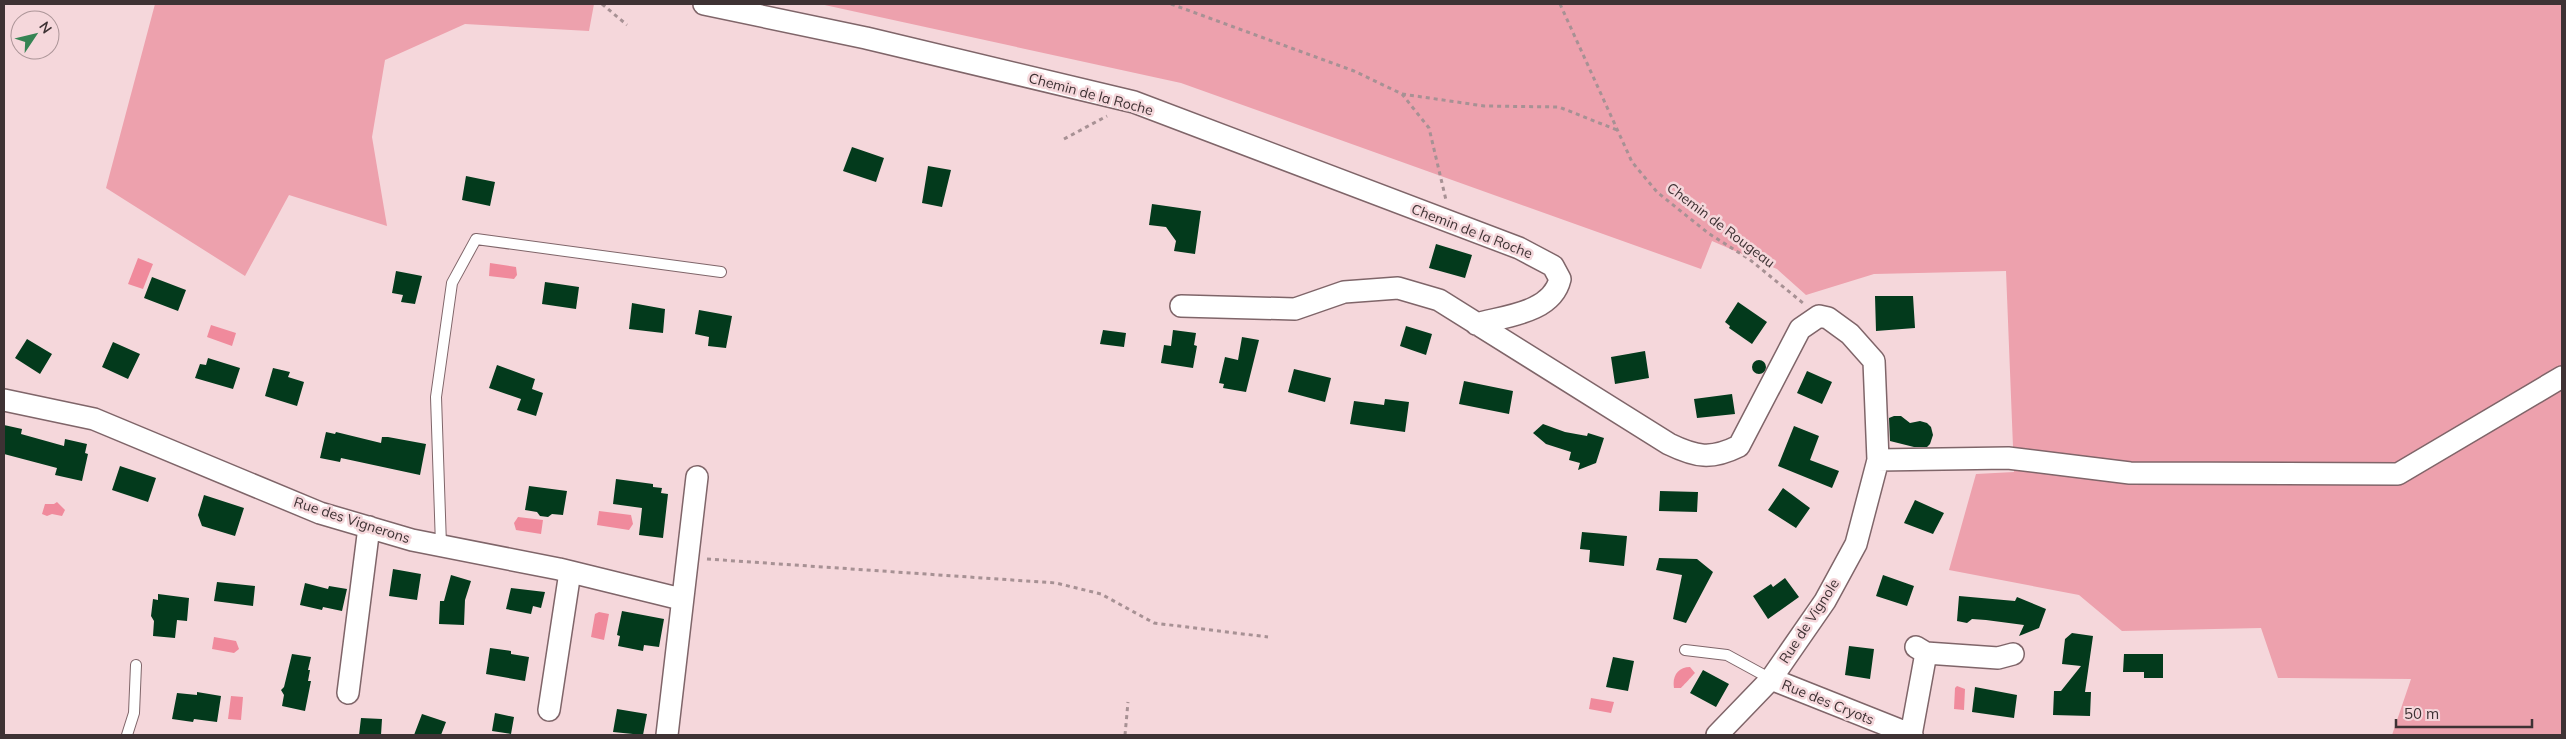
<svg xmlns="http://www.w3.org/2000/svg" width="2566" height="739" font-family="Mulish,sans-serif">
<rect width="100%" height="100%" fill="#f5d7db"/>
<!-- green -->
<path fill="#eda1ad" d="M155,4H594L589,31L465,24L385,60L372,137L387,226L289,195L245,276L106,188Z
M820,4H2562V735H2392L2411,679L2278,678L2261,628L2122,631L2079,595L1949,570L1976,474L2014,472L2006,271L1874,274L1806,295L1777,269L1712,241L1701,269L1181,83Z"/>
<!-- water -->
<path fill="#f08a9c" d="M138,258L153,264L143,289L128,284Z
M490,263L516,267L517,275L514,279L489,276Z
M211,325L236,333L232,346L207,337Z
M57,502L65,510L62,516L52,514L47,516L42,514L45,504H54Z
M599,511L631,515L633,524L629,530L597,525Z
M518,517L543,520L541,534L516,530L514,523Z
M599,612L609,614L604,640L591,637L595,614Z
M214,637L236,641L239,649L234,653L212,649Z
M1690,667L1695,673C1694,674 1683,686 1681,688H1674C1672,676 1678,667 1690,667Z
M1957,686L1965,689L1964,710L1954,709L1955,688Z
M231,696L243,697L241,720L228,719Z
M1591,698L1614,702L1611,713L1589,709Z"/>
<!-- building -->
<path fill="#033a1c" d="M852,147L884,158L876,182L843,171Z
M928,166L951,170L942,207L922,203Z
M466,176L495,182L490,206L462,200Z
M1152,204L1201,211L1195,254L1174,251L1176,241L1166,227L1149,225Z
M1436,244L1472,255L1465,278L1429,268Z
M396,271L422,276L415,304L401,302L403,295L392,293Z
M152,277L186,290L178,311L144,298Z
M545,282L579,287L576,309L542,304Z
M1875,296H1913L1915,328L1876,331Z
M1738,302L1767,322L1752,344L1729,328L1730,326L1725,322Z
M632,303L665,309L663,333L629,329Z
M699,310L732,316L726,348L708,346L709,337L695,334Z
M1406,326L1432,334L1426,355L1400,346Z
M1103,330L1126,333L1124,347L1100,344Z
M1173,330L1196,333L1194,345L1197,346L1193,368L1161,363L1164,345L1171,346Z
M1242,337L1259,340L1246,392L1223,388L1224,384L1219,383L1225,357L1238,360Z
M27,339L52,354L40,374L15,358Z
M113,342L140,354L128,379L102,367Z
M1645,351L1649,378L1615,384L1611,357Z
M208,358L240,368L233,389L195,378L200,364L206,365Z
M1752 367a7 7 0 1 1 14 0a7 7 0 1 1-14 0Z
M497,365L535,379L532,389L543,393L536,416L517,410L521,399L489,388Z
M273,368L290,372L288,377L304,382L297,406L265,396Z
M1294,369L1331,378L1325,402L1288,392Z
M1807,371L1832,382L1822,404L1797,393Z
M1464,381L1513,391L1509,414L1459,404Z
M1732,394L1735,414L1697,418L1694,399Z
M1385,399L1409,402L1405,432L1350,424L1354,401L1384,405Z
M1894,416H1901L1910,423L1920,421L1927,423L1931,427L1933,435L1930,444L1927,447H1914L1890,441L1889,418Z
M1543,424L1565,432L1587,436L1588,433L1604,438L1596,463L1578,470L1580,463L1569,460L1571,452L1546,444L1533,433Z
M4,425L22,429L21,434L64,446L65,439L87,444L85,453L88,454L82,481L55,475L57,468L4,454Z
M1794,426L1819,436L1810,460L1839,471L1832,488L1778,466Z
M326,432L335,434L336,432L381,443L382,437H388L426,444L420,475L341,458L340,462L320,458Z
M120,466L156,478L148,502L112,490Z
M616,479L653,484V487L662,488L661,493L668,494L663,538L639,535L642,508L613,504Z
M529,486L567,491L563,515L552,514L548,517L540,516L537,512L525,510Z
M1783,488L1810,508L1796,528L1768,510Z
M1660,491L1698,492L1697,512L1659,511Z
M204,495L244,508L235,536L202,526L198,515Z
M1915,500L1944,513L1933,534L1904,523Z
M1582,532L1627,536L1624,566L1589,562L1590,550L1580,549Z
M1659,558L1697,559L1713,572L1686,623L1673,619L1682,575L1656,570Z
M393,569L421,574L417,600L389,596Z
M451,575L471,581L465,600L464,625L439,624L440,601H444Z
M1883,575L1914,586L1907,606L1876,596Z
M1785,578L1799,597L1768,619L1753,596L1771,584L1773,587Z
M217,582L255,586L253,606L214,601Z
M305,583L328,589L329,586L347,589L342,611L323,607L322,610L300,605Z
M511,588L545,592L541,608L533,606L531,614L506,609Z
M158,594L189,598L187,621L177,620L175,638L153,636L154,621L151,616L153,599L158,600Z
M1959,596L2015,601L2017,597L2046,609L2039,628L2019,636L2024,625L1986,620L1972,619L1967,623L1957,621Z
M622,611L664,619L659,647L644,645L643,651L618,646L620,636L617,635Z
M2072,633L2093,636L2085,692H2091L2090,716L2053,715L2054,691H2061L2081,666L2062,664L2065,639Z
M1849,646L1874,649L1870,679L1845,675Z
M490,648L511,651V654L529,657L525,681L486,674Z
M292,654L311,657L308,670H310L308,681H311L305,711L282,706L284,695L281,690L284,687Z
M2124,654H2163V678H2144V672H2123Z
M1613,657L1634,661L1628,691L1606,687Z
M1703,670L1729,684L1716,707L1690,693Z
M1975,687L2017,695L2014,718L1972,712Z
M197,692L221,696L217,722L194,719L193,722L172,719L177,693L197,695Z
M617,709L647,714L643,735L613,732Z
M495,713L514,717L511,734L492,731Z
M422,714L446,722L441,735H414Z
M361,718L382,719L381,735H359Z"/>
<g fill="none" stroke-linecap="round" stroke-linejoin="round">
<defs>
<path id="lane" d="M441,545L436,397L452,283L476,239L721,272
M1685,650L1727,655L1771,679
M127,735L134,713L136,665"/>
<path id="street" d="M704,4L866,38L1134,102L1519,248L1553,266L1560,279C1552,313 1505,316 1476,324
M1181,306L1295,309L1344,292L1398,288L1439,300L1669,444C1696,457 1711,460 1739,446L1800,329L1819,316L1828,318L1850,334L1874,361L1878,460L1856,544L1825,601L1771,679L1717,735
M4,400L94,419L320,513L412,540L559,569L681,599
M1878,460L2008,458L2130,473L2398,474L2562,377
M1916,647L1926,653L1998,658L2013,654
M1771,679L1912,735
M348,693L369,527
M549,710L570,572
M667,735L697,477
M1911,735L1926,653"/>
</defs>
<!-- lane casing -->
<use href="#lane" stroke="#7f6569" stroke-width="12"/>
<!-- street casing -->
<use href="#street" stroke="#7f6569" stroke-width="24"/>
<!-- path -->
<path stroke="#a79194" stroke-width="3" stroke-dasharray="4 4" stroke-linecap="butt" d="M602,4L627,25
M1171,4L1354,71L1402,94L1429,128L1446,200
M1560,4L1632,162L1657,192L1708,233L1749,259L1803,303
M1402,94L1484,106L1559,107L1617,130
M1064,139L1107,116
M707,559L1056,583L1101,594L1154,623L1268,637
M1125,735L1128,702"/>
<!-- lane -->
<use href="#lane" stroke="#fff" stroke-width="10"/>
<!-- street -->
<use href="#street" stroke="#fff" stroke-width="21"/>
</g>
<g text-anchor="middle" stroke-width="5" stroke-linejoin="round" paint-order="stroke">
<!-- street labels -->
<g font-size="14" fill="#3e3234" stroke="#f5d7db">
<text transform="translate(1091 94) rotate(15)" y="5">Chemin de la Roche</text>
<text transform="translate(1721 225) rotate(37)" y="5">Chemin de Rougeau</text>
<text transform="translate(1472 231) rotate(21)" y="5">Chemin de la Roche</text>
<text transform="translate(352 520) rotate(18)" y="5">Rue des Vignerons</text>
<text transform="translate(1809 621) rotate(-57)" y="5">Rue de Vignole</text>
<text transform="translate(1828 702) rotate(22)" y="5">Rue des Cryots</text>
</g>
</g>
<!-- border -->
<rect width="2566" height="739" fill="none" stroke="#3e3234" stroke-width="10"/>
<!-- north arrow -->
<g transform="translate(35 35) rotate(55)"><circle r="24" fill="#f5d7db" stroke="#ac9598"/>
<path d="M0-4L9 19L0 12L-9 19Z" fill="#368454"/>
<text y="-8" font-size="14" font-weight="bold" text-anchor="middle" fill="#3e3234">N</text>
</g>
<!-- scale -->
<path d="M2396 719v8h136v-8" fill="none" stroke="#3e3234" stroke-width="2.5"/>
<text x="2404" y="719" font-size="15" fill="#3e3234" stroke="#f5d7db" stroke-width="4" paint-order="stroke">50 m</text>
</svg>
